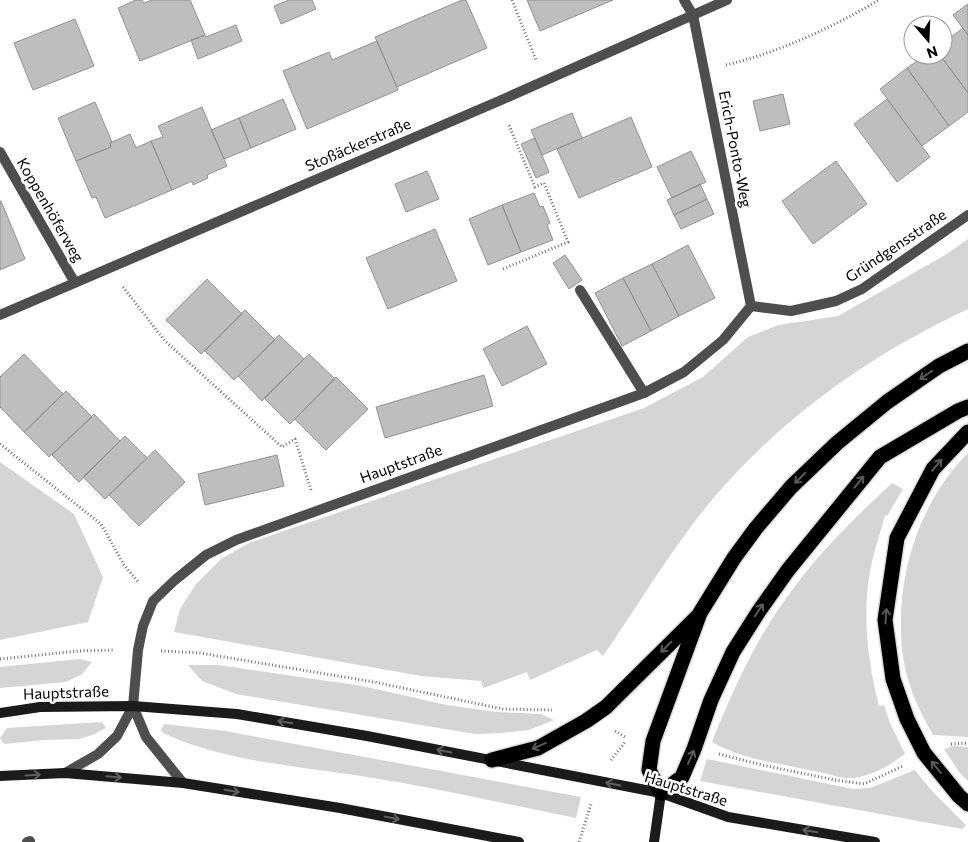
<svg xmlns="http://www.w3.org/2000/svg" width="968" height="842" font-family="Commissioner,sans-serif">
<rect width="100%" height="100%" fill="#fff"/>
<!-- green -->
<path fill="#d5d5d5" d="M968,239V309C876,352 792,410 724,486C678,537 642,600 603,656L597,650L530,680L527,672L483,688L481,681L421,676L174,632L180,609L196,584L221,559L249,543L644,408L703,377L748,337L779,325L838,316L947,254Z
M968,453V737L933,735C918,709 905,680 902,649C895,579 918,503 968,453Z
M0,462L74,514L103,577L88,622L0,640Z
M892,483L903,489L887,516L885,515C880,534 873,553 870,572C862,616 868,663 879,706L884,705L890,723L905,754C890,765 872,776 853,778C842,779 829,774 819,772C783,764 743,760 712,742C734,687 759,632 796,585C824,547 858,515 892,483Z
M80,659L92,662L82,674L66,682L0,688V667Z
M188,665H218L362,686L447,705L496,712L541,714L554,720L529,730L502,733L475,734L236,694L202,681Z
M102,722L106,728L92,735L79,739L44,740L4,744L0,738L7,728Z
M164,724L225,731L581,797L576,818C506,804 437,788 367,777C301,766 224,762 163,733L161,730Z
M953,746L968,747V781L959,772L944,749Z
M707,759L853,789L870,788L915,770L932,791L966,825L962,829L700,781Z"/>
<!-- building -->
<path fill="#bebebe" stroke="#929292" d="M136,0H142L144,3L152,0H190L205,35L140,61L118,8Z
M289,0H312L316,9L281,24L274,6Z
M462,0H466L487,48L397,87L375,37Z
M527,0H613L540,31Z
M968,4V35L953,15Z
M75,19L94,66L33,90L14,43Z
M236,25L242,41L198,59L191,40L205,35L206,37Z
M963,28L968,35V93L940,55H943V43Z
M377,41L398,90L307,129L283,71L329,52L332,60Z
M926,55H940L968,93V112L949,126L907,68Z
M907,68L949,126L922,146L880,89Z
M783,94L790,124L760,131L753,101Z
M283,99L296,129L251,148L239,118Z
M887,99L930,157L897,182L854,124Z
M95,102L112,142L110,143L111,147L76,161L58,118Z
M202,107L227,166L207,175L208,178L193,185L192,181L172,190L151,141L163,137L158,126Z
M572,113L582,138L542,155L531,130Z
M631,117L652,167L579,198L557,149Z
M239,118L251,148L224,159L211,130Z
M130,134L136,148L151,141L172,190L105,218L96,197L92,198L76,161L111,147L110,143Z
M535,138L549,172L536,178L521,144Z
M691,151L706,182L672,198L657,167Z
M836,161L867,204L813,244L782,201Z
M427,171L439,199L406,212L395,184Z
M700,184L707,199L674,215L667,200Z
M534,193L540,207L543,206L550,223L547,225L553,240L521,252L502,205Z
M707,199L714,214L681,229L674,215Z
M0,201H1L25,259L0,270Z
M502,205L521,252L488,265L469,219Z
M435,229L457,281L388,309L366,258Z
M688,245L715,298L679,316L652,264Z
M565,255L582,280L569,289L553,263Z
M652,264L679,316L651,331L623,278Z
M623,278L651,331L622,346L595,293Z
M207,279L242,314L201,354L166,320Z
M245,310L275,340L234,380L205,351Z
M527,326L547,364L502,386L483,349Z
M279,335L304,359L262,401L238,376Z
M24,354L63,394L24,432L0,407V377Z
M309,354L335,379L290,424L264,398Z
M484,375L493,406L385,438L376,407Z
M336,377L368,409L326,450L295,419Z
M66,391L92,417L49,457L24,432Z
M94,414L120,441L79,482L52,455Z
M125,436L147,458L105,499L83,477Z
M155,450L185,482L139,526L109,495Z
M277,455L284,486L205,505L198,474Z"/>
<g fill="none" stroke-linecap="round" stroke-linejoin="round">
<defs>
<path id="motorway" d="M968,351L939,366L887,402L837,443L791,487L756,528L734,558L700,613L653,741L649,770L661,793L682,777L694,749L711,700L733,652L759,611L788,570L880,457L958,411L968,407
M968,432L933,469L897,538L885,620L893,679L907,719L924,753L959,796L968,804
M492,760L538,748L586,721L606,707L698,616"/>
</defs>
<!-- motorway casing -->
<use href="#motorway" stroke="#dbdbdb" stroke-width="18"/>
<!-- path -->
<path stroke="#707070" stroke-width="3" stroke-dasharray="1 2.5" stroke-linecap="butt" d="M512,0L536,60
M726,65C780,52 831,28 879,0
M503,269L568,242L544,183L535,187L508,123
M123,287L165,341L282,447L295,439L311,490
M0,444L101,524L124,565L139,583
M161,651L200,653L374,682L503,709L552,710
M0,659L79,651L115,650
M615,731L627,738
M951,744L968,743
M719,754L762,765L835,780L864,784L903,766
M611,760L626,741
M579,842L591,804"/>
<!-- service -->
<path stroke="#4e4e4e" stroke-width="10" d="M580,290L644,393
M27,842L30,841"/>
<!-- minor -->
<path stroke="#4e4e4e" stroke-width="10" d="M684,0L693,15L751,306
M0,152L75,283
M751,306L791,311L836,301L862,289L968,215
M0,315L499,101L727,0
M133,706L146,737L183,783
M65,773L98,754L117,736L133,706L138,650L143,626L153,601L175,580L206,555L236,540L644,393L684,372L723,340L751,306"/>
<!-- secondary -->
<path stroke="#1b1b1b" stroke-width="10" d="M0,713L40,707L133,706L237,714L367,736L661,793L728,817L875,842
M0,776L65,773L183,783L340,808L519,842
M654,842L661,793"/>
<!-- motorway -->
<use href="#motorway" stroke="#000" stroke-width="15"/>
</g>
<!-- one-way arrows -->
<defs><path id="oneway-shaft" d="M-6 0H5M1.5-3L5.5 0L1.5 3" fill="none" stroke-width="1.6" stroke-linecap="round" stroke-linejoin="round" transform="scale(1.25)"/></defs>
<g stroke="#595959">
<use href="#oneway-shaft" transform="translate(926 375) rotate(145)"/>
<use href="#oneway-shaft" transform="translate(937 465) rotate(-50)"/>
<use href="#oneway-shaft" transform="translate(800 478) rotate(135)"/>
<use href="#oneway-shaft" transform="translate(859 482) rotate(-51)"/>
<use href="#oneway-shaft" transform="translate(759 610) rotate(-56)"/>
<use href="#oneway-shaft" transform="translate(886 616) rotate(-86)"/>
<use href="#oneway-shaft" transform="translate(666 647) rotate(135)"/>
<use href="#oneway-shaft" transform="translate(539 746) rotate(156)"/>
<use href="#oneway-shaft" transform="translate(691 757) rotate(-66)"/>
<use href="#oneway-shaft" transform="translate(936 767) rotate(-129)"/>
</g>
<g stroke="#5f5f5f">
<use href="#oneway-shaft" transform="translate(285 722) rotate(-171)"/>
<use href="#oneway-shaft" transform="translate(444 751) rotate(-169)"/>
<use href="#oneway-shaft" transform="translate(33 775) rotate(-3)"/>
<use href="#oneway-shaft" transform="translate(114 777) rotate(5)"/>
<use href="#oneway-shaft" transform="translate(613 784) rotate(-169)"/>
<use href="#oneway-shaft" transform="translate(232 791) rotate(9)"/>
<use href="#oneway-shaft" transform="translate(392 818) rotate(11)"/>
<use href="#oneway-shaft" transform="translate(810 831) rotate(-170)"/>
</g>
<g text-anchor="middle" stroke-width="5" stroke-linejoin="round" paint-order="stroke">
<!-- street labels -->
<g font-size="15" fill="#000" stroke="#fff">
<text transform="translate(358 145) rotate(-23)" y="5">Stoßäckerstraße</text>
<text transform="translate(735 149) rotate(79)" y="5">Erich-Ponto-Weg</text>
<text transform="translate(50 210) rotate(60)" y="5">Koppenhöferweg</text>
<text transform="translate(896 246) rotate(-34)" y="5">Gründgensstraße</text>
<text transform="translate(401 464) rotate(-20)" y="5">Hauptstraße</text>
<text transform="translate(66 693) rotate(-2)" y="5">Hauptstraße</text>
<text transform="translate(686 789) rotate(17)" y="5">Hauptstraße</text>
</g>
</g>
<!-- north arrow -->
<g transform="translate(928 40) rotate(161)"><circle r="24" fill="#ffffff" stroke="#999999"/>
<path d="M0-4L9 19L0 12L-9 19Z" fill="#000000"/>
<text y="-8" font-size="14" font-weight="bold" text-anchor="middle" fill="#000000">N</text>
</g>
</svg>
